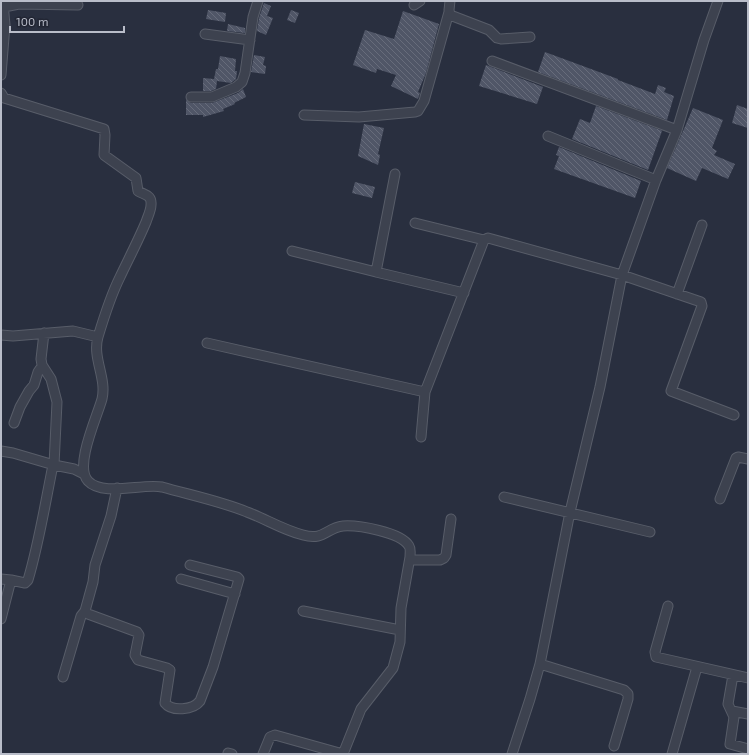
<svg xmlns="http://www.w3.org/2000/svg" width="749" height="755" font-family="'Exo 2',sans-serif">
<defs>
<pattern id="building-back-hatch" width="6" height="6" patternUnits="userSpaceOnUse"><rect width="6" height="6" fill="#505667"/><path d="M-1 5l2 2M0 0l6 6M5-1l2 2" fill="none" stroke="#676c7b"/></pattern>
</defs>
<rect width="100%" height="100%" fill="#292f3f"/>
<!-- building -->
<path fill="url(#building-back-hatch)" d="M264,3L271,6L267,16L273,18L266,35L257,31L259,18Z
M208,10L226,13L225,22L206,19Z
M291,10L299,13L295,23L287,20Z
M403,11L439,24L426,73L418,92L420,93L418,99L391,86L396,75L377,69L376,73L353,65L365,30L394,39Z
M228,24L245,28V33L227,31Z
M545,52L618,79V80L655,94L658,85L666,88L664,92L674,96L667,120L538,72Z
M254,55L265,57L263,65L266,66L265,74L251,72Z
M220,56L236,59L235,71H237L236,79L231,83L217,81L216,89L211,91H203V78L214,79L216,69H218Z
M486,65L543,87L537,104L479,86Z
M243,89L246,97L234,103L235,104L223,109L224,111L203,117V115H186V100L191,103H212L238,93Z
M737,105L748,109V128L732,123Z
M596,106L663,131H662L648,170L572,139L580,119L590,123Z
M693,108L723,120L712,148L717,151L714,155L735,164L728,179L702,168L696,181L667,168Z
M364,124L384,128L378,154L380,155L378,165L358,156Z
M559,147L641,181L635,198L554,169L559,156L556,155Z
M355,182L375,187L372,198L352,193Z"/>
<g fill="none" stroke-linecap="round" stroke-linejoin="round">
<defs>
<path id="minor" d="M450,1L449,10L450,15L489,30L497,38L501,39L530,37
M414,5L420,1
M4,7L19,4L78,5
M205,34L250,40
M492,61L677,130
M1,75L5,25L3,3
M1,93L4,98L104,129L105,135L104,155L136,178L138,191C145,195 152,195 151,205C151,210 148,216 146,222C138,241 129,258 120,277C111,295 104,317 98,337C92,358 107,378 102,399C97,417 74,466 88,481C103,497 143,483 162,487C190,495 220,501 247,512C266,519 283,530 303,535C324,541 326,528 343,526C358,525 401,532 409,546C411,549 410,553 410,557L401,608L400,642L393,668L361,709L343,754
M191,97H212L236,87L242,82L245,73L253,17L258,1
M304,115L359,117L415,112L418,111L424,101L449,12
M548,136L656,180
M395,174L376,272L464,293
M415,223L484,240
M292,251L376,272
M677,294L702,225
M44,333L41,359L42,365L51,379L57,402L54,465L74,469L84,474
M1,335L13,336L73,331L98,337
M207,343L425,392
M14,423L20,407L29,391L34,385L38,372L40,369L44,368
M421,437L425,392L484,240L488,238L622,275L701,302L702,306L671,391L734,415
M1,451L13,453L54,465
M117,488L111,516L95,565L93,582L85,611L88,614L137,632L139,635L135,655L138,660L167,668L170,670L165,703C172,712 193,710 200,701L213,667L239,579L237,577L190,565
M504,497L650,532
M720,499L736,458L738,457L748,459
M410,560H440L444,558L446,555L451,519
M1,579L11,580
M181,579L235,594
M668,606L655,652L656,657L748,678
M303,611L400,630
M1,619L11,580L25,583L28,580C39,543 45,504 53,465
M540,664L624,690L628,694V699L614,746
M733,675L728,704L734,717L730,744L748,749
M63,677L81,616L85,611
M732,711L748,714
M228,753L232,754
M263,754L270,737L275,735L343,754
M512,754L530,699L540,664L570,512L600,387L622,275L656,180L677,130L704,40L718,1
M672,754L697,667"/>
</defs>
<!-- minor casing -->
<use href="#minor" stroke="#585d69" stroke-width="11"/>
<!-- minor -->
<use href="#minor" stroke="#3d424f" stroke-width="9"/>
</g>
<!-- border -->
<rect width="749" height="755" fill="none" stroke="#b9bdc9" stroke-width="4"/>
<!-- scale -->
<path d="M10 26v6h114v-6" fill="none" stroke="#b9bdc9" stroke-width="2"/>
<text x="16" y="26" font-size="12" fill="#b9bdc9" stroke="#222634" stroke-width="3" paint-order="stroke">100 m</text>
</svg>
